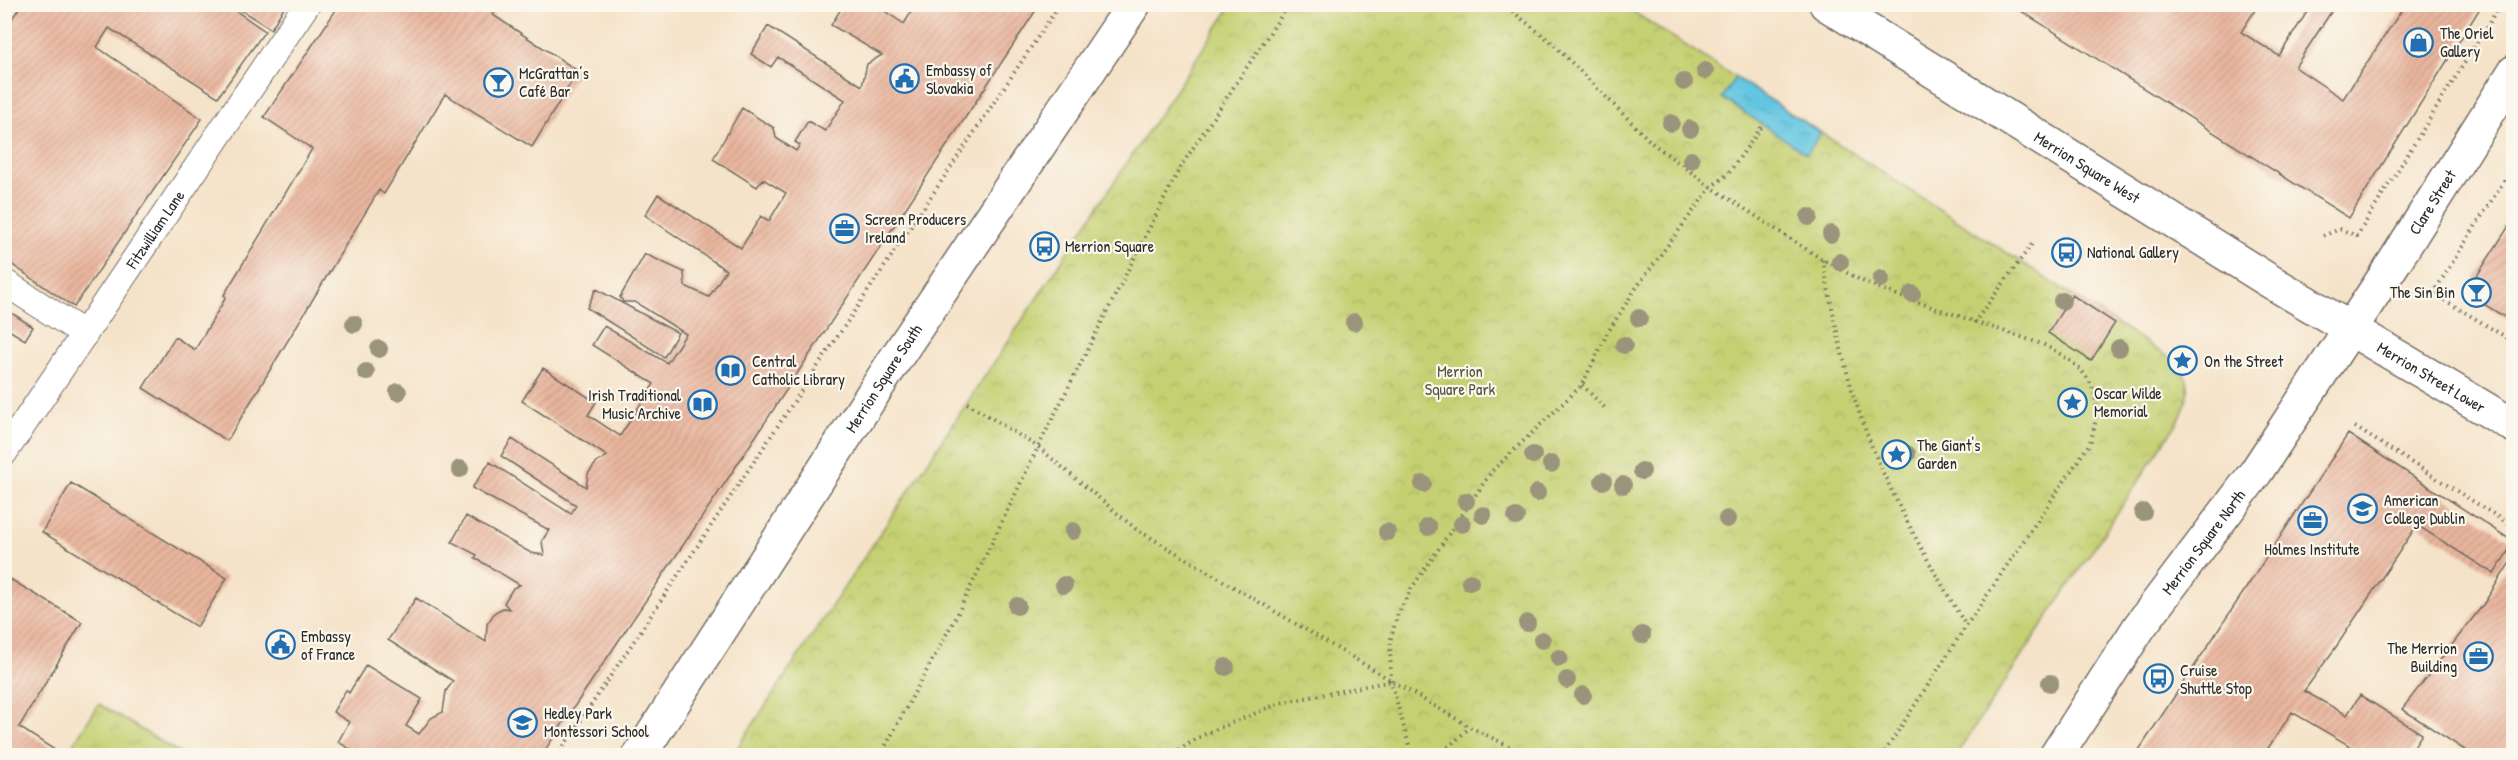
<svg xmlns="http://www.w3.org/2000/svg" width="2518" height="760" font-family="'Patrick Hand',sans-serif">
<defs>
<pattern id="grass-tufts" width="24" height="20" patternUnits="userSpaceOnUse" patternTransform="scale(1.5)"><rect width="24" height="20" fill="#c4d072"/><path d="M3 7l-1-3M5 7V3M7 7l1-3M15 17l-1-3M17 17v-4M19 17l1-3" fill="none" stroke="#a9b363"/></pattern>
<pattern id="park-crowns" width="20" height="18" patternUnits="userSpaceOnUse" patternTransform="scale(1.5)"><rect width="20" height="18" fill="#c4d072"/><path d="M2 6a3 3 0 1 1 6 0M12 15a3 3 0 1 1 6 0" fill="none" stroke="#a9b363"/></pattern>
<pattern id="water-ripples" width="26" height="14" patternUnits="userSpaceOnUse" patternTransform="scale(1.5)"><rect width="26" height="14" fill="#63c6e1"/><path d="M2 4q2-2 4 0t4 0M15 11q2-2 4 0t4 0" fill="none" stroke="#56aac1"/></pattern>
<pattern id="building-hatch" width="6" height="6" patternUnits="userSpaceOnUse" patternTransform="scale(1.5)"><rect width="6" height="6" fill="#e9b59d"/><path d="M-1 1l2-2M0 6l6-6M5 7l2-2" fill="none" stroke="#c89c87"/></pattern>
</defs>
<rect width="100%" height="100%" fill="#fbf7ec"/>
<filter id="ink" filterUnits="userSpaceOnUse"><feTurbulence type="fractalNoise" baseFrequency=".0167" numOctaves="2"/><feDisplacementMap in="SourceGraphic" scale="12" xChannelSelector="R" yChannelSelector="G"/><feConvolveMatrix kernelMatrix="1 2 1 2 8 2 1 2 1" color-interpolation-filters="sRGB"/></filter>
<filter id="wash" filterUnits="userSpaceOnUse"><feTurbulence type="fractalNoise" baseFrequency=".008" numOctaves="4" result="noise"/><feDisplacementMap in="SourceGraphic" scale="24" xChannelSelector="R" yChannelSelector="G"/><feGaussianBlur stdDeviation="1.35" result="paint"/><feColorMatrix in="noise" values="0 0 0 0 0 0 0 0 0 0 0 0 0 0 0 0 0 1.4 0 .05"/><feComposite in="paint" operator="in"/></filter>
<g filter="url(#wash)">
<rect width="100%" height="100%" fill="#f5e3c9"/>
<!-- grass -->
<path fill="url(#grass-tufts)" stroke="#787e4e" stroke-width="1.5" d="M99,704L183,755H66Z"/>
<!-- park -->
<path fill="url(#park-crowns)" stroke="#787e4e" stroke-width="1.5" d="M1232,5H1623L2173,360C2194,380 2191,396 2179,420L1956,755L732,756Z"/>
<!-- water -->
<path fill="url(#water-ripples)" stroke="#477886" stroke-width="1.5" d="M1735,77L1821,133L1807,154L1722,98Z"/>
<g id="blocks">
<!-- building -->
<path fill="url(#building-hatch)" d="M22,4H226L265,31L218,97L109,28L97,47L202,119L74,307L4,259V30Z
M231,4H286L271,29Z
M340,4H499L493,15L578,71L532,147L445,94L384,194L379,190L227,441L143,388L175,337L195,350L226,297L224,295L312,149L264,117Z
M844,4H874L904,24L916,4H1040L733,471L541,756H362L338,742L349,722L333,712L346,690L349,693L366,665L422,699L406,726L419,734L431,718L443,712L446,691L453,681L388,640L416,598L486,642L487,624L495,612L503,608L509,609L504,603L513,588L520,585L475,558L477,555L452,542L466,516L531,553L544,555L542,541L549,530L472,488L490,462L571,514L576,505L501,456L512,439L586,487L588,474L596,463L607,456L522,401L543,368L596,402L588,415L620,436L654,384L592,345L604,326L667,363L686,334L635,302H623L620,297L645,254L684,272L685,286L709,297L726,270L645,215L658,194L741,248L761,216L769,221L786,193L763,179L757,187L713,159L742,108L774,128L776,138L796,151L800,145L795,142L808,121L825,131L845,100L778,57L771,67L751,54L768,26L862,86L867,64L882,55L831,25Z
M2010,4H2259L2241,32L2279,56L2312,4H2333L2335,6L2295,67L2343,99L2405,5H2482L2349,218Z
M2514,218V323L2466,293Z
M596,289L678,333L664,357L587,308Z
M2072,295L2115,323L2091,361L2048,333Z
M4,308L33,327L25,340L4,327Z
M2348,434L2514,542L2494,574L2417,525L2336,647L2304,691L2347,715L2360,695L2422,734L2408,756H2367L2292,712L2263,756H2135Z
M71,483L227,578L197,627L42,532Z
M2514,556V756H2474L2402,709L2483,605Z
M10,579L82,622L19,727L64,756H4V588Z"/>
</g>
</g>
<g filter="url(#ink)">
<use href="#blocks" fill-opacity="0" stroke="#726b62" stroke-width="1.5"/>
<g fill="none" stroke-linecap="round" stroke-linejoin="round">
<defs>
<g id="service">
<path d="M4,282L85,334"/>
<path id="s1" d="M4,453L307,4"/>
</g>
<g id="tertiary">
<path id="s2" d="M1826,4L2268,280L2349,328"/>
<path id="s3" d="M639,756L896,358L1134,4"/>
</g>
<g id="secondary">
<path id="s4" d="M2349,328L2514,426"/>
<path id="s5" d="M2056,756L2140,626L2256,472L2395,261L2514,72"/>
</g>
</defs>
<!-- service casing -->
<use href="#service" stroke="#726b62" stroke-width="28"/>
<!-- tertiary casing -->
<use href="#tertiary" stroke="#726b62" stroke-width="36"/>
<!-- secondary casing -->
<use href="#secondary" stroke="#726b62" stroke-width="36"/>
<!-- path -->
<path stroke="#726b62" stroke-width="4" stroke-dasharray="1.5 4.5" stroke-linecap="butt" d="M1503,4L1551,42L1652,143L1711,187L1823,260L1862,281L1899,296L2042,344C2089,368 2107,390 2090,443L1966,626L1882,756
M2514,165L2437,287L2436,295L2514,342
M2323,236L2340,229L2357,236L2501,4
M1823,260C1833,317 1846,380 1867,434C1893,501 1929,563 1966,626
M1974,323L2032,244
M1582,385L1607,410
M967,403L1038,447L1136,529L1470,727L1529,756
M2355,427L2514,527
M557,756L1060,4
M880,756L958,613L1038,447L1181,166L1289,4
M1168,756L1205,734L1280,703L1391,681
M1412,756L1391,681L1390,642L1397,616L1411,589L1492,471L1582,385L1608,332L1636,288L1711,187L1728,174L1763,125
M1432,756L1451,745L1470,727"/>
<!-- service -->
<use href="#service" stroke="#fff" stroke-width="26"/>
<!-- tertiary -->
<use href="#tertiary" stroke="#fff" stroke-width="33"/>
<!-- secondary -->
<use href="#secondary" stroke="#fff" stroke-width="33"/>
</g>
<!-- trees -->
<g fill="#9b947c">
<circle cx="1705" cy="71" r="9"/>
<circle cx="1684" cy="82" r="9"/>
<circle cx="1671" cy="123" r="9"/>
<circle cx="1690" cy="129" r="9"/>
<circle cx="1691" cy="160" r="9"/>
<circle cx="1809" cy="217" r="9"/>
<circle cx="1831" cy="234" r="9"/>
<circle cx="1840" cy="262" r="9"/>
<circle cx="1881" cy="279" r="9"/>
<circle cx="1912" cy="294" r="9"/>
<circle cx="2062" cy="301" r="9"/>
<circle cx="1639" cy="318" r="9"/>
<circle cx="1354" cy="322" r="9"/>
<circle cx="354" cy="324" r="9"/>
<circle cx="1624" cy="345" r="9"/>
<circle cx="2119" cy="348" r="9"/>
<circle cx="379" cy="349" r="9"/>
<circle cx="366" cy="372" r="9"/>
<circle cx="398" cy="392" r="9"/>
<circle cx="1907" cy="454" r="9"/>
<circle cx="1533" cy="455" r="9"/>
<circle cx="1551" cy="464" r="9"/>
<circle cx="460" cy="469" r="9"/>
<circle cx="1642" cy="471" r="9"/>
<circle cx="1603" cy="481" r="9"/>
<circle cx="1423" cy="484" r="9"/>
<circle cx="1623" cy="485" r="9"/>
<circle cx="1537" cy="493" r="9"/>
<circle cx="1466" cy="501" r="9"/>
<circle cx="2143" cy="512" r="9"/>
<circle cx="1483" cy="515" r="9"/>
<circle cx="1516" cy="517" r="9"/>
<circle cx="1727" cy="519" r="9"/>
<circle cx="1462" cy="524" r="9"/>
<circle cx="1428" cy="527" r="9"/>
<circle cx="1073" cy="531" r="9"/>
<circle cx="1387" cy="532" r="9"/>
<circle cx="1470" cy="582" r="9"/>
<circle cx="1064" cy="585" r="9"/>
<circle cx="1017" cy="606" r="9"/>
<circle cx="1527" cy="623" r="9"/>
<circle cx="1642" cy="635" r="9"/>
<circle cx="1542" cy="640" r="9"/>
<circle cx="1559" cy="658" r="9"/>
<circle cx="1226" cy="667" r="9"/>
<circle cx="1567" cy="680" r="9"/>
<circle cx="2050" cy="683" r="9"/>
<circle cx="1583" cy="695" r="9"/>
</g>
</g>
<!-- icons -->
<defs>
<symbol id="shop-ring" viewBox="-11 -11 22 22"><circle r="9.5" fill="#fbf7ec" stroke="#1f6fb2" stroke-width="1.5"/><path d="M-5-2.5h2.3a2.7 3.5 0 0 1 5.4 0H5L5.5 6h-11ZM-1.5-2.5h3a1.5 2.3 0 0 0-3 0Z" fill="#1f6fb2"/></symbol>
<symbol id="civic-ring" viewBox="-11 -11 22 22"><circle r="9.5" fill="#fbf7ec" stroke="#1f6fb2" stroke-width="1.5"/><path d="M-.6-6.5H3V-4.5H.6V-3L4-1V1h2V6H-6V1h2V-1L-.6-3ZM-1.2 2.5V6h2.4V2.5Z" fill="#1f6fb2"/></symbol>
<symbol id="bar-ring" viewBox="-11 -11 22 22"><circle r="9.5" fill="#fbf7ec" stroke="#1f6fb2" stroke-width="1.5"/><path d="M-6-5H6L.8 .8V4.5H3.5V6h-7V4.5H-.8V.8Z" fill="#1f6fb2"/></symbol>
<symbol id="office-ring" viewBox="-11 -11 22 22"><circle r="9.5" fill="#fbf7ec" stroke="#1f6fb2" stroke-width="1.5"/><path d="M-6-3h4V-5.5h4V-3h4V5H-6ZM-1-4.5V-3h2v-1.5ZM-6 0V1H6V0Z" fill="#1f6fb2"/></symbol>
<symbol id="bus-ring" viewBox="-11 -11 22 22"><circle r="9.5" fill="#fbf7ec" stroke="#1f6fb2" stroke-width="1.5"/><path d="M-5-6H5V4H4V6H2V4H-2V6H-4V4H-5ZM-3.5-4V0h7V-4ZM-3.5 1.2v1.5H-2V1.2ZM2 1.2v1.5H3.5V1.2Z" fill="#1f6fb2"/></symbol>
<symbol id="sight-ring" viewBox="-11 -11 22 22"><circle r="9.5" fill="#fbf7ec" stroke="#1f6fb2" stroke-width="1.5"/><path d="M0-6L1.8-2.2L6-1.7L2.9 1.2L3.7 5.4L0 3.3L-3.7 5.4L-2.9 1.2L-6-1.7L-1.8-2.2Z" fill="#1f6fb2"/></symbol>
<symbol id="library-ring" viewBox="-11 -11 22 22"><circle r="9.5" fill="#fbf7ec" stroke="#1f6fb2" stroke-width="1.5"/><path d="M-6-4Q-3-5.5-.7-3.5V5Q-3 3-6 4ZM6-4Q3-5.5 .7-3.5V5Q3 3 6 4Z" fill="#1f6fb2"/></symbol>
<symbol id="university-ring" viewBox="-11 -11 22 22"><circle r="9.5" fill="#fbf7ec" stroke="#1f6fb2" stroke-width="1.5"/><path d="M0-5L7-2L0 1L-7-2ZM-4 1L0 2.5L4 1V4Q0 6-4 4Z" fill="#1f6fb2"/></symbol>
<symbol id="school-ring" viewBox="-11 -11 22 22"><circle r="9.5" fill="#fbf7ec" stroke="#1f6fb2" stroke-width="1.5"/><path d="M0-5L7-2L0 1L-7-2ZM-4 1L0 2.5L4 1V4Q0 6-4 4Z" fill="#1f6fb2"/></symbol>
</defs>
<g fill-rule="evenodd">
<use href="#shop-ring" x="2402" y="26" width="33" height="33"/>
<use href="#civic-ring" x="888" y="62" width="33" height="33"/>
<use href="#bar-ring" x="482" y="66" width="33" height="33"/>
<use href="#office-ring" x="828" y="212" width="33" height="33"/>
<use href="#bus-ring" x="1028" y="230" width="33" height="33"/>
<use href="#bus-ring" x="2050" y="236" width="33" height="33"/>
<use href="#bar-ring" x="2460" y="276" width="33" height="33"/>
<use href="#sight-ring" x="2166" y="344" width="33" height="33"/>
<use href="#library-ring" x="714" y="354" width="33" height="33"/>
<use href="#sight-ring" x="2056" y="386" width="33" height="33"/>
<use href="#library-ring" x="686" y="388" width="33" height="33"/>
<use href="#sight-ring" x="1880" y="438" width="33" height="33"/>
<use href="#university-ring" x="2346" y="492" width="33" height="33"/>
<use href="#office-ring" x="2296" y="504" width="33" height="33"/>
<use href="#civic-ring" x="264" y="628" width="33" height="33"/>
<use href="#office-ring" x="2462" y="640" width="33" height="33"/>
<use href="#bus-ring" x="2142" y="662" width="33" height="33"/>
<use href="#school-ring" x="506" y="706" width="33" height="33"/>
</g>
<g text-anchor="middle" stroke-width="4.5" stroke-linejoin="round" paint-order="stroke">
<!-- poi labels -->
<g font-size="16" fill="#2b2b2b" stroke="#fbf7ec" text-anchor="start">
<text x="2440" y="39">The Oriel<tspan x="2440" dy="18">Gallery</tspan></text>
<text x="926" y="76">Embassy of<tspan x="926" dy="18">Slovakia</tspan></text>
<text x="519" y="79">McGrattan’s<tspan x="519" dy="18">Café Bar</tspan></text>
<text x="865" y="225">Screen Producers<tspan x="865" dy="18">Ireland</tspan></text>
<text x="1065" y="252">Merrion Square</text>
<text x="2087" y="258">National Gallery</text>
<text x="2455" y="298" text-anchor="end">The Sin Bin</text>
<text x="752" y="367">Central<tspan x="752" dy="18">Catholic Library</tspan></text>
<text x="2204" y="367">On the Street</text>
<text x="2094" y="399">Oscar Wilde<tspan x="2094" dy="18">Memorial</tspan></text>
<text x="681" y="401" text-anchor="end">Irish Traditional<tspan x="681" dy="18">Music Archive</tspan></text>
<text x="1917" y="451">The Giant's<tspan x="1917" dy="18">Garden</tspan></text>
<text x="2384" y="506">American<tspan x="2384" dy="18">College Dublin</tspan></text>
<text x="2312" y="555" text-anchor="middle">Holmes Institute</text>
<text x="301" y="642">Embassy<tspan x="301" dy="18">of France</tspan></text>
<text x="2457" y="654" text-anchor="end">The Merrion<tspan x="2457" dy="18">Building</tspan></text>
<text x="2180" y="676">Cruise<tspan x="2180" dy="18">Shuttle Stop</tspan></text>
<text x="544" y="719">Hedley Park<tspan x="544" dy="18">Montessori School</tspan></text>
</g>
<!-- street labels -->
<g font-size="16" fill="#2b2b2b" stroke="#fbf7ec">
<text dy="6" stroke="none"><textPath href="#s2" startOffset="308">Merrion Square West</textPath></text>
<text dy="6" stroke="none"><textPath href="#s5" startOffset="670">Clare Street</textPath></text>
<text dy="6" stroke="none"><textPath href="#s1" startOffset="270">Fitzwilliam Lane</textPath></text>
<text dy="6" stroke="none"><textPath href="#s3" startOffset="450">Merrion Square South</textPath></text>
<text dy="6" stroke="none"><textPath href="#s4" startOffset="96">Merrion Street Lower</textPath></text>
<text dy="6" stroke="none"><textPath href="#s5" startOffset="260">Merrion Square North</textPath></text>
</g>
<!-- park labels -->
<g font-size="16" fill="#51543d" stroke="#fbf7ec">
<text x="1460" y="377">Merrion<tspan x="1460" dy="18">Square Park</tspan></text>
</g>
</g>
<!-- margin -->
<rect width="2518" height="760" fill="none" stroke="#fbf7ec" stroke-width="24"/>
</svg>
